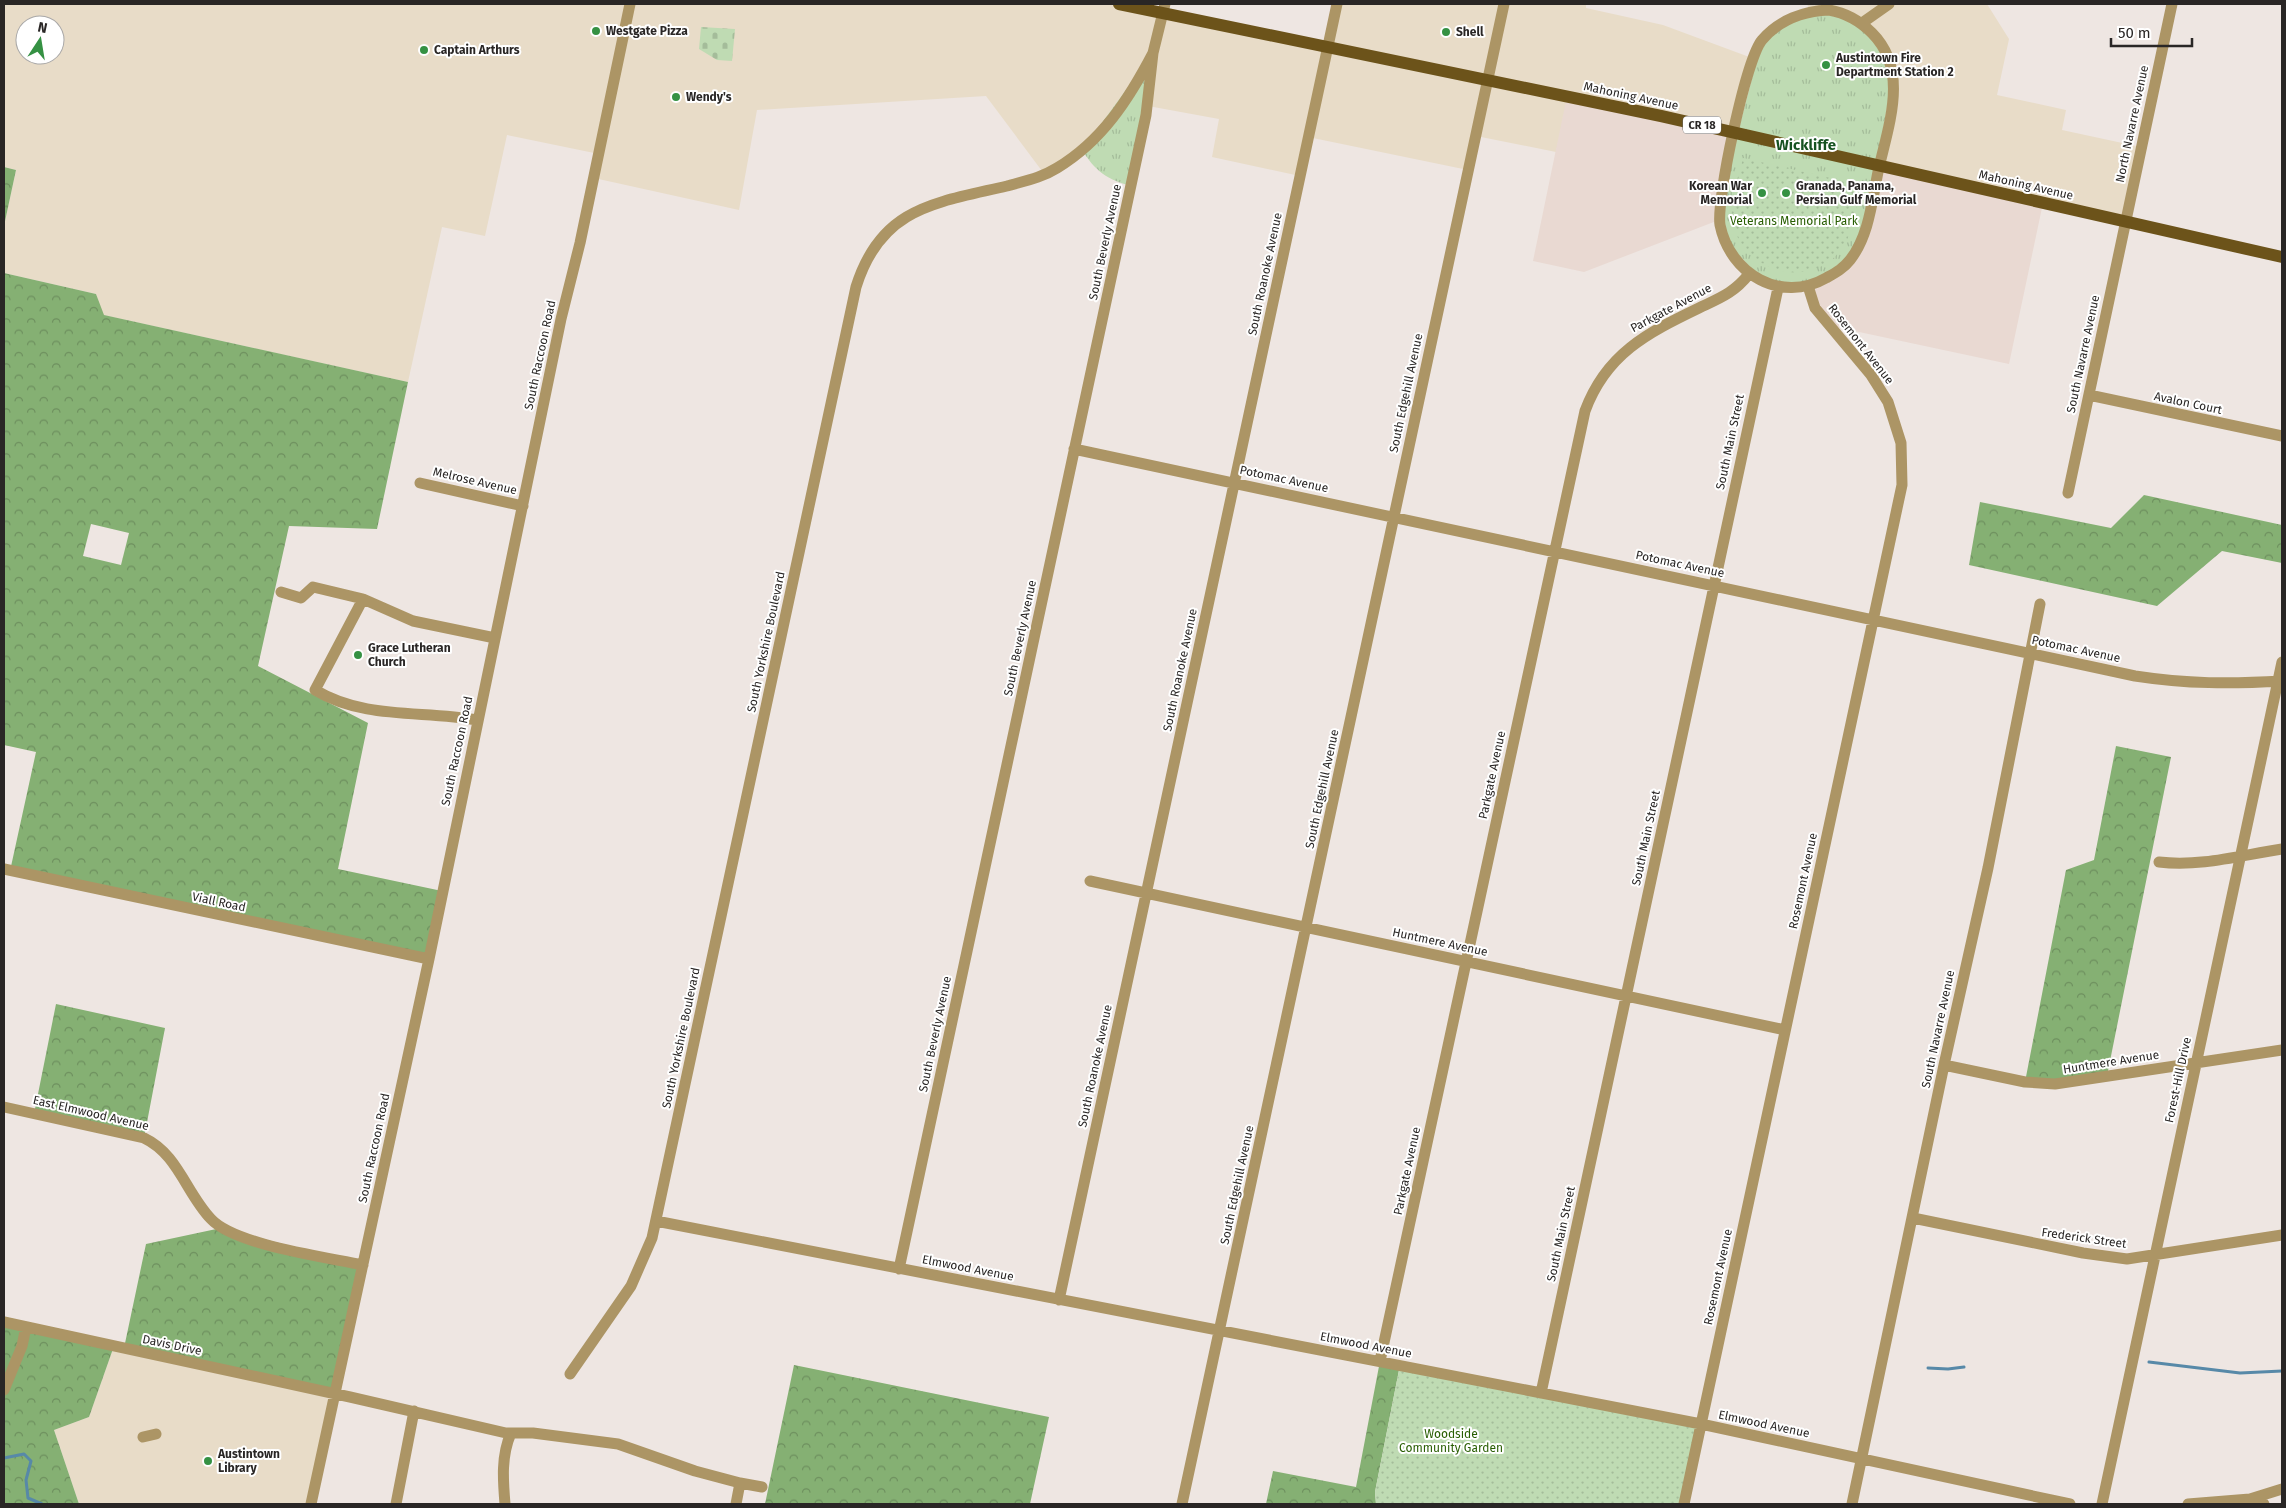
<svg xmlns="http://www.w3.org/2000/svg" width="2286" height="1508" font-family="'Fira Sans',sans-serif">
<defs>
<pattern id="grass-tufts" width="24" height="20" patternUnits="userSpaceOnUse" patternTransform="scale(1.25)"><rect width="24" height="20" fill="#bfdbb3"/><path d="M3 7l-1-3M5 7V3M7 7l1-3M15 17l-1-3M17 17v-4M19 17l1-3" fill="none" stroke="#a4bc9a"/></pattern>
<pattern id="forest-crowns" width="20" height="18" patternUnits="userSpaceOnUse" patternTransform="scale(1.25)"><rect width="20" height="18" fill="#85b073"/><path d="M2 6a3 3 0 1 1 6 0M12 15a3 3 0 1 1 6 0" fill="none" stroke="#6d8f5e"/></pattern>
<pattern id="cemetery-stones" width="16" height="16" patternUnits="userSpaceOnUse" patternTransform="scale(1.25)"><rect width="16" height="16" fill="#bfdbb3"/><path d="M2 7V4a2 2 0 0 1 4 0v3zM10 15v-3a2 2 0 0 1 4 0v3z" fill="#a4bc9a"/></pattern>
<pattern id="park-dots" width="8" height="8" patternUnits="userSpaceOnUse" patternTransform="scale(1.25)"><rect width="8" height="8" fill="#bfdbb3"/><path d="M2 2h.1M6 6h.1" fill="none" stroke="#a4bc9a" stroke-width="1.8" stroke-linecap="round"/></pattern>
</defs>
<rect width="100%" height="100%" fill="#eee6e2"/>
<!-- commercial -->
<path fill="#e8dcc8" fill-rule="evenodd" d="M4,4H1119L1327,47L1337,4H1586V8L1663,25L1752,58L1734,133L1568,96L1556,152L1476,136L1468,170L1308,137L1300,176L1212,157L1219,119L1148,106L1114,118L1045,175L986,96L757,110L739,210L594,178L599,154L507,135L485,236L442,227L408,382L103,315L96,294L4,273V226L16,170L4,167ZM25,25H55V55H25Z
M1807,4H1987L2009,39L1997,95L2066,110L2062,130L2141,147L2125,222L1879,166Z
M114,1346L335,1394L311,1504H79L54,1430L89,1417Z"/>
<!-- built -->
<path fill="#e9d9d2" d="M1567,96L1734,133L1719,220L1584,272L1533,261Z
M1879,166L2043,203L2009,364L1831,326L1808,286Z"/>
<!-- grass -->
<path fill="url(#grass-tufts)" d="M1811,11L1862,23L1893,71L1867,226L1840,270L1786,289L1767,284L1724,240L1721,197L1762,40Z
M1153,53L1131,186C1108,180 1095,171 1082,150Z"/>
<!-- forest -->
<path fill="url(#forest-crowns)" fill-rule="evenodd" d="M4,167L16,170L4,226Z
M4,273L96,294L104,315L408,382L377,529L289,526L258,666L368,723L338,869L442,891L429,959L10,871L36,752L4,745ZM91,524L129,533L121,565L83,556Z
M2144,495L2282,525V563L2222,551L2157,606L1969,565L1980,502L2111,528Z
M2116,746L2171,757L2107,1076L2025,1082L2066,870L2094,860Z
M56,1004L165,1028L144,1138L34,1114Z
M221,1228L363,1265L335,1394L124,1348L146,1244Z
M4,1322L114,1346L89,1417L54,1430L79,1504H4Z
M1380,1361L1400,1365L1375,1492L1376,1504H1266L1273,1471L1356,1487Z
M794,1365L1049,1417L1030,1504H765Z"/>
<!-- cemetery -->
<path fill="url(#cemetery-stones)" d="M701,27L735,29L732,61L717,60L699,49Z"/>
<!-- park -->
<path fill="url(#park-dots)" d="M1743,158L1861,185C1856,205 1855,229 1843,247C1813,291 1746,274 1733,225C1728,204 1738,179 1743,158Z
M1400,1365L1701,1424L1684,1504H1376L1375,1492Z"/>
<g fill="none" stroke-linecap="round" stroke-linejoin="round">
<!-- stream -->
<path stroke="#5789a8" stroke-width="3" d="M2149,1362L2240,1373L2282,1371
M1928,1368L1948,1369L1964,1367
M4,1458L24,1454L31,1461L26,1480L28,1498L42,1504"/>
<!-- minor -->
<path stroke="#ac9565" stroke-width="11" d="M1829,10C1846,13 1860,21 1872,33C1910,71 1888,126 1878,172C1872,201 1869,236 1850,260C1843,269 1835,273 1826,278C1781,304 1730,274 1720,225C1716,200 1746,59 1762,40C1779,20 1804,11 1829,10Z
M1862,23L1889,4
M2089,395L2282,436
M1074,449L2135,676C2187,684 2231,684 2282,681
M420,483L523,506
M2068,493L2172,4
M281,592L301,598L313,587L363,599
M477,720C422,710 365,720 315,690L363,599L413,621L495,638
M2159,862C2201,867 2241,855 2282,849
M4,869L429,959
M1090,881L1785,1030
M1944,1065L2025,1082L2055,1084L2282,1050
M4,1107L144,1138C178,1154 186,1193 211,1219C235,1245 326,1257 363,1265
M1913,1218L2083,1253L2127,1259L2282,1235
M656,1221L1701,1424L2070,1504
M899,1269L1146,115L1153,53L1165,4
M1059,1300L1337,4
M4,1322L350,1397L506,1433H533L618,1444L695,1471L740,1483L736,1504
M1380,1361L1585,411C1606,354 1647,333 1699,308C1720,298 1734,293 1749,274
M570,1374L631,1286L652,1238L856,287C881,207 935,203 1007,186C1024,181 1041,178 1057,168C1102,141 1129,99 1153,53
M4,1390L22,1346L26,1327
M1541,1393L1778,288
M143,1437L156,1434
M740,1483L762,1487
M2250,1499L2282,1489
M311,1504L429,959L561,319L580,243L630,4
M396,1504L414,1411
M505,1504C503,1480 501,1456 511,1433
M1182,1504L1504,4
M1684,1504L1902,485L1901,443L1888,402L1871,375L1815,308L1808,286
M1852,1504L1944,1065L1988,868L2040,604
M2102,1504L2282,662
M2188,1504L2250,1499L2264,1504"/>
<!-- major -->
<path stroke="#6c531a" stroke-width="12" d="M1119,4L1661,116L2282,257"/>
</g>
<!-- markers -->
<g fill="#359143" stroke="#fff" stroke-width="2">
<circle cx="596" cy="31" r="5"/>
<circle cx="1446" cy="32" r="5"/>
<circle cx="424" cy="50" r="5"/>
<circle cx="1826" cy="65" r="5"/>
<circle cx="676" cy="97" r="5"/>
<circle cx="1762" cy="193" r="5"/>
<circle cx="1786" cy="193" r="5"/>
<circle cx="358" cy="655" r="5"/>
<circle cx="208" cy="1461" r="5"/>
</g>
<g text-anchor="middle" stroke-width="4" stroke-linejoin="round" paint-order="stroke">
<!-- shield labels -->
<rect fill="#fff" stroke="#696766" stroke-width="1" x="1683" y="116.5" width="38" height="17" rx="4"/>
<g font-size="11" font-weight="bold" fill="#292625">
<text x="1702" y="129">CR 18</text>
</g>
<!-- poi labels -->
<g font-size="12" font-weight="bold" fill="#292625" stroke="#fff" text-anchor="start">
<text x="606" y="35">Westgate Pizza</text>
<text x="1456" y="36">Shell</text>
<text x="434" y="54">Captain Arthurs</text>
<text x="1836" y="62">Austintown Fire<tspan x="1836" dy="14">Department Station 2</tspan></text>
<text x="686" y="101">Wendy's</text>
<text x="1752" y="190" text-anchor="end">Korean War<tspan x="1752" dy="14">Memorial</tspan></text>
<text x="1796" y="190">Granada, Panama,<tspan x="1796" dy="14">Persian Gulf Memorial</tspan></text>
<text x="368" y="652">Grace Lutheran<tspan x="368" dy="14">Church</tspan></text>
<text x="218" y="1458">Austintown<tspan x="218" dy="14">Library</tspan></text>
</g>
<!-- street labels -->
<g font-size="12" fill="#292625" stroke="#fff">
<text transform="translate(1631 96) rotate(12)" y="4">Mahoning Avenue</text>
<text transform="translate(2132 124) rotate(-78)" y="4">North Navarre Avenue</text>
<text transform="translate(2026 185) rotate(13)" y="4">Mahoning Avenue</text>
<text transform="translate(1105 242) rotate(-78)" y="4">South Beverly Avenue</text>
<text transform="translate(1265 274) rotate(-78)" y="4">South Roanoke Avenue</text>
<text transform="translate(1671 308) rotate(-28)" y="4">Parkgate Avenue</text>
<text transform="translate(1861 344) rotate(52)" y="4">Rosemont Avenue</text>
<text transform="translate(2083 354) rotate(-78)" y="4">South Navarre Avenue</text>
<text transform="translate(540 355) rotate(-78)" y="4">South Raccoon Road</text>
<text transform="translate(1406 393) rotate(-78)" y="4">South Edgehill Avenue</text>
<text transform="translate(2188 403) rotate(12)" y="4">Avalon Court</text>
<text transform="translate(1730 442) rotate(-78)" y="4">South Main Street</text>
<text transform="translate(1284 479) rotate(12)" y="4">Potomac Avenue</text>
<text transform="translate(475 481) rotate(13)" y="4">Melrose Avenue</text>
<text transform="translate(1680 564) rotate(12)" y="4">Potomac Avenue</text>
<text transform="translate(1020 638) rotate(-78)" y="4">South Beverly Avenue</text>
<text transform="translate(766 642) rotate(-78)" y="4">South Yorkshire Boulevard</text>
<text transform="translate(2076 649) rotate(12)" y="4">Potomac Avenue</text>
<text transform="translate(1180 670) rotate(-78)" y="4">South Roanoke Avenue</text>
<text transform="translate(457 751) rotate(-78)" y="4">South Raccoon Road</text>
<text transform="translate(1492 775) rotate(-78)" y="4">Parkgate Avenue</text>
<text transform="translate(1322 789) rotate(-78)" y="4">South Edgehill Avenue</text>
<text transform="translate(1646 838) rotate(-78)" y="4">South Main Street</text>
<text transform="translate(1803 881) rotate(-78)" y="4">Rosemont Avenue</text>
<text transform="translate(219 902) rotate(12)" y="4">Viall Road</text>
<text transform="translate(1440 942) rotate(12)" y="4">Huntmere Avenue</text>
<text transform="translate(1938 1029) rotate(-78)" y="4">South Navarre Avenue</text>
<text transform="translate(935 1034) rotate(-78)" y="4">South Beverly Avenue</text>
<text transform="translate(681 1038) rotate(-78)" y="4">South Yorkshire Boulevard</text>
<text transform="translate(2111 1062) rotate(-9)" y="4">Huntmere Avenue</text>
<text transform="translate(1095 1066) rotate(-78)" y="4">South Roanoke Avenue</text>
<text transform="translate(2178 1080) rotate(-78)" y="4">Forest-Hill Drive</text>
<text transform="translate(91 1113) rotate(13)" y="4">East Elmwood Avenue</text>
<text transform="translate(374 1148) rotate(-78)" y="4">South Raccoon Road</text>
<text transform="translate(1407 1171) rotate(-78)" y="4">Parkgate Avenue</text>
<text transform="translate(1237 1185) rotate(-78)" y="4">South Edgehill Avenue</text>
<text transform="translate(1561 1234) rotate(-78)" y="4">South Main Street</text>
<text transform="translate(2084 1238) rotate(8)" y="4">Frederick Street</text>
<text transform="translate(968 1268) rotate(11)" y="4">Elmwood Avenue</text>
<text transform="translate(1718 1277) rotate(-78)" y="4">Rosemont Avenue</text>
<text transform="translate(172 1345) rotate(12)" y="4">Davis Drive</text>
<text transform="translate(1366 1345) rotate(11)" y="4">Elmwood Avenue</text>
<text transform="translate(1764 1424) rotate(12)" y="4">Elmwood Avenue</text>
</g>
<!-- park labels -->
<g font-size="12" fill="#295e03" stroke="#fff">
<text x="1794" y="225">Veterans Memorial Park</text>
<text x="1451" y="1438">Woodside<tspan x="1451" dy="14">Community Garden</tspan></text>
</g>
<!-- quarter labels -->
<g font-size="15" font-weight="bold" fill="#165221" stroke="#fff">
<text x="1806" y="150">Wickliffe</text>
</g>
</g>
<!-- border -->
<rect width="2286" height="1508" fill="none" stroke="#292625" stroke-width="10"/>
<!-- north arrow -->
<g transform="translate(40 40) rotate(12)"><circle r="24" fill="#ffffff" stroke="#a9a8a8"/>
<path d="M0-4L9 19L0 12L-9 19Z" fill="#359143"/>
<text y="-8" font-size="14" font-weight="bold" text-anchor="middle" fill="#292625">N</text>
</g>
<!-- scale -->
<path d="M2111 38v8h81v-8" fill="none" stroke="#292625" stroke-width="2.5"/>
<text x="2118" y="38" font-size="15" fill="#292625" stroke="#ffffff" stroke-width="4" paint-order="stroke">50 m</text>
</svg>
